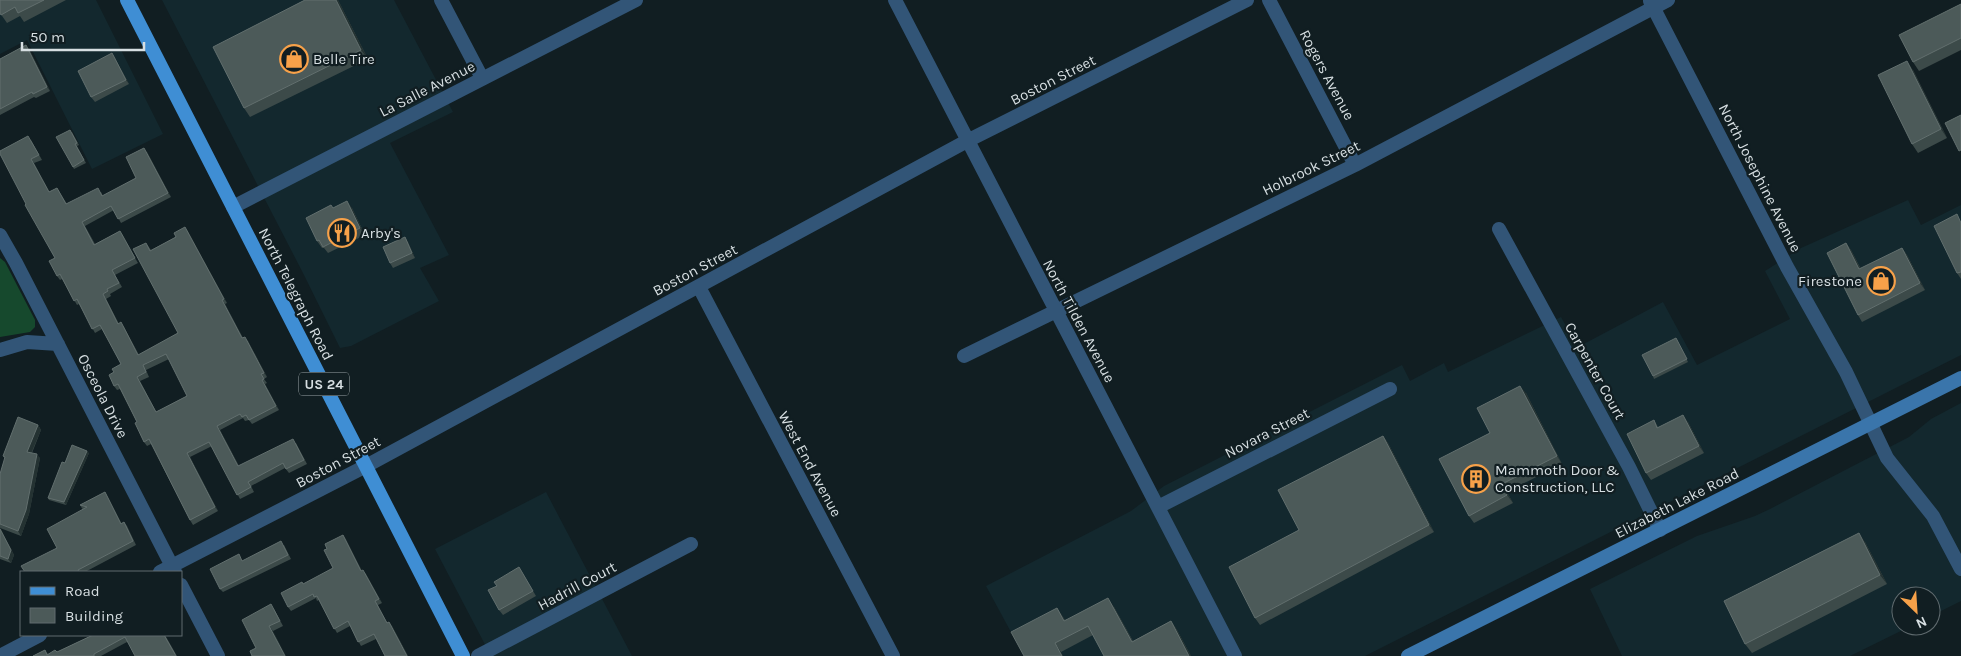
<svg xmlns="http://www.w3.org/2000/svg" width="1961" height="656" font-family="Karla,sans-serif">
<rect width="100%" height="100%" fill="#111e22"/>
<!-- built -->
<path fill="#13282e" d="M0,0H96L163,134L92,169L27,40L0,54Z
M162,0H394L453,112L390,143L449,255L420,268L439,301L351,346L340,348L304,275Z
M1908,200L1921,225L1961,205V355L1365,656H1024L986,586L1131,511L1164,486L1402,365L1410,381L1444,363L1448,372L1561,317L1578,347L1663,302L1697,365L1790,319L1765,271L1801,248Z
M1961,403V601L1931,616V596H1901V626H1911L1850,656H1622L1590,589L1697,536L1755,516L1770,509L1909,437L1931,419Z
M546,492L632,656H491L435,549Z"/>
<!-- green -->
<path fill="#16492d" d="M0,258L5,262L35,320V327L30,332L0,337Z"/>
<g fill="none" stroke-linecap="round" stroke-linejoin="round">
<!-- minor -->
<path stroke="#325577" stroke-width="14" d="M441,0L482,78
M895,0L1235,656
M1269,0L1355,165
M1650,1L1787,267L1846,372L1887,458L1933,516L1961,569
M233,207L636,0
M1499,229L1629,467L1660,530
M0,235L16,263L175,572
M699,287L893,656
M0,350L27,342L58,344
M964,356L1355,165L1668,0
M1158,507L1390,389
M160,572L366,466L967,141L1247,0
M181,585L218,656
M0,656L40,635
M478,656L691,544"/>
<!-- secondary -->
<path stroke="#3a75ab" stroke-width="14" d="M1408,656L1961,378"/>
<!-- primary -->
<path stroke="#3f8ed4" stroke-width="14" d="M127,0L463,656"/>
</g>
<!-- wall -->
<path fill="#3c4a49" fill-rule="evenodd" d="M0,0H66L24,22L20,16L7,23L0,13Z
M338,0L368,59L250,117L244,108Z
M1961,4V50L1919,71L1913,62Z
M29,49L50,91L36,98L34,97L0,115V59Z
M112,53L115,58L129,84L95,102L91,97Z
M1913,70L1947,138L1918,153L1912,144Z
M72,132L79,145L77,146L86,163L74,169L73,167Z
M31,140L42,160L34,163L49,192L57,188L67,204L101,192L103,196L136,178L147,152L171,197L121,223L114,210L85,226L95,244L120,231L138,263L115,275L122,287L110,294L111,296L106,299L119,324L124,327L139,355L178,333L146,243L151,250L176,237L185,227L227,303L225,304L243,338L248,341L267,377L264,379L267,383L265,384L279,410L252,424L249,420L245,421L243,418L220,430L239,466L296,443L307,464L289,473L285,468L251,486L254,492L240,499L212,446L190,457L218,511L193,525L190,520L151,444L147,446L144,442L137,422L120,389L117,390L114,386V372L121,364L102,329L95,333L79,304L77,305L62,279L60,280L57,276L55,258L26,204ZM169,359L187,396L156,412L140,381L149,377L146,370Z
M333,208H352L365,235L328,253L324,248H322L317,241Z
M1961,221V279L1957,273Z
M405,237L408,242L415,258L393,268L390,263Z
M1846,243L1851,250L1861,269L1902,248L1907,255L1925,290L1862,322L1858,315Z
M1676,338L1688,362L1654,379L1653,376Z
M1526,393L1562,464L1507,492L1513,503L1474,523L1469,516L1490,433Z
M1654,420L1658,427L1688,422L1704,453L1651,480L1646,473Z
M38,425L41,430L32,453L40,458L29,514L21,536L0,528L14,555L11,563L0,559V474L5,459L3,456Z
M1383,436L1388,443L1434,532L1260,625L1255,618L1299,530Z
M89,453L66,505L49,500L48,498L65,463Z
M105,492L121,523L124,522L127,526L136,545L85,572H25L57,548L83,510L80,505Z
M343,535L362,571L366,574L382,603L378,605L387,623L389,622L392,626L408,656H385L376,639L361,646L350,626L337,633L319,600L317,601L316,598L291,611L288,607L333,568L327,549Z
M1865,542L1887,584L1752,653L1745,644Z
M284,545L291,559L223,592L220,589L243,561Z
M519,567L536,596L503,615L499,610L497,586Z
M1114,607L1133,641L1171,621L1177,630L1191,656H1104L1093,635L1061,652L1024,656L1057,608L1065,620Z
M274,609L283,626L273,631L256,648Z
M93,635H165L177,656L127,642L101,656H33L45,650L48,654L57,652Z"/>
<!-- shaded-wall -->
<path fill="#243232" d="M336,0H338L368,59L361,50Z
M26,45L29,49L50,91L47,87Z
M112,53L115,58L129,84L126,80Z
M1907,61L1913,70L1947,138L1941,129Z
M144,148L147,152L171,197L168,193Z
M31,159L34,163L52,196L49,192Z
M347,201L352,208L365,235L360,228Z
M185,227L188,231L227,303L224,299Z
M120,231L123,235L138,263L135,258Z
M405,237L408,242L415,258L412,253Z
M1846,243L1851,250L1864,276L1859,269Z
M1902,248L1907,255L1925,290L1920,283Z
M103,294L106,299L121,328L118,324Z
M222,300L225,304L245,343L242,338Z
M121,322L124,327L141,359L138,355Z
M245,337L248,341L267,377L264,373Z
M137,377L140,381L159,417L156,412Z
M262,380L265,384L279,410L276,406Z
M1520,386L1526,393L1562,464L1557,456Z
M1683,415L1688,422L1704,453L1699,446Z
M38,425L41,430L30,456L27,452Z
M217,426L220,430L241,470L238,466Z
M1383,436L1388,443L1434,532L1429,525Z
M87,451L89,453L66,505L64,502Z
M187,453L190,457L218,511L215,507Z
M37,454L40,458L29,514L21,536L18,531Z
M1502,484L1507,492L1513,503L1507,495Z
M105,492L108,497L124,528L121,524Z
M0,527L14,555L11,563L8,559Z
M1859,533L1865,542L1887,584L1880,575Z
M343,535L346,539L364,575L361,571Z
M363,570L366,574L382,603L379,599Z
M1108,598L1114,607L1138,651L1132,642Z
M1057,608L1063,617L1070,630L1064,621Z
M1171,621L1177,630L1191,656H1189Z
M389,622L392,626L408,656H407Z
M269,626L273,631L286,656H285Z
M1055,643L1061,652L1063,656H1062Z"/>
<!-- building -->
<path fill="#4c5a59" stroke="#626f6e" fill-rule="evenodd" d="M0,0H44L18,13L15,7L1,15L0,13Z
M305,0H336L361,50L244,108L213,47Z
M1961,4V38L1913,62L1899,35Z
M26,45L47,87L33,94L32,92L0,109V59Z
M112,53L126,80L91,97L78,71Z
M1907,61L1941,129L1912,144L1878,75Z
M1961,115V150L1959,151L1945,123Z
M70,130L77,143L75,144L84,160L73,167L56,137Z
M28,136L39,155L31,159L49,192L57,188L66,204L98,188L102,196L136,178L126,157L144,148L168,193L118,219L111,206L82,222L94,245L120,231L135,258L112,270L119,283L107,289L108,291L103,294L118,324L121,322L138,355L178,333L133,249L146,243L150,251L176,237L174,233L185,227L224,299L222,300L242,338L245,337L264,373L261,374L264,379L262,380L276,406L249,420L246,415L242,417L240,414L217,426L238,466L293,439L304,460L286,469L283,463L248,482L251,487L237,495L209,442L187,453L215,507L190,520L149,439L144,442L135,423L137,422L118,384L114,386L109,375L114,372L112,369L121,364L100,325L92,329L77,299L74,301L60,274L57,276L49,261L55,258L25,205L26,204L0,154V151ZM166,354L187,396L156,412L137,377L146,372L143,365Z
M347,201L360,228L323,247L319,240L317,241L306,218L331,205L333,208Z
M1957,214L1961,223V272L1957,273L1934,226Z
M405,237L412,253L390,263L383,247Z
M1846,243L1859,269L1902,248L1920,283L1858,315L1827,253Z
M1676,338L1687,359L1653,376L1642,355Z
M1520,386L1557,456L1502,484L1507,495L1469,516L1439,459L1490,433L1477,408Z
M1683,415L1699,446L1646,473L1627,434L1654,420L1657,428Z
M18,417L38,425L27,452L37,454L26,510L18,531L0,524V474L5,457L3,456Z
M1383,436L1429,525L1255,618L1229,567L1299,530L1278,490Z
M72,445L87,451L64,502L48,498L62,462L65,463Z
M105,492L121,524L124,522L133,541L78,570L79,572H25L21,566L57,548L47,529L87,507L80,505Z
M0,529L11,550L8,559L0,556Z
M1859,533L1880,575L1745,644L1724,601Z
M343,535L361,571L363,570L379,599L375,601L387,623L389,622L407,656H385L374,634L358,642L348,621L334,629L317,596L314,597L313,594L288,607L281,593L302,582L303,584L333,568L324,550L327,549L325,544Z
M281,541L288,555L220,589L210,569L239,554L242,561Z
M519,567L533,591L499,610L488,590L497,586L494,582Z
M1108,598L1132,642L1171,621L1189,656H1104L1088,626L1055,643L1062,656H1024L1011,632L1057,608L1064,621Z
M271,604L280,621L269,626L285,656H252L250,651L256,648L242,620Z
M93,635H164L176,656H135L125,637L94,654V656H33L45,650L47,655L55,650L57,652Z"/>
<!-- icons -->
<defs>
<symbol id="shop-ring" viewBox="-11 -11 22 22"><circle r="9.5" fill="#111e22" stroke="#f7a149" stroke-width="1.5"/><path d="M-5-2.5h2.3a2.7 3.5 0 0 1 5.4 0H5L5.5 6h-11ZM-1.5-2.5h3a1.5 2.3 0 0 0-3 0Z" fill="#f7a149"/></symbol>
<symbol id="restaurant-ring" viewBox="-11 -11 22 22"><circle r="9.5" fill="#111e22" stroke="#f7a149" stroke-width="1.5"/><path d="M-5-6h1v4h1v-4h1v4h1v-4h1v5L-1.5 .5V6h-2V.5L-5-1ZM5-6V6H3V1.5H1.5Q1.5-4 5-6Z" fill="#f7a149"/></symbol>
<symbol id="building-ring" viewBox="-11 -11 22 22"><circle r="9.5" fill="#111e22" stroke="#f7a149" stroke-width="1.5"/><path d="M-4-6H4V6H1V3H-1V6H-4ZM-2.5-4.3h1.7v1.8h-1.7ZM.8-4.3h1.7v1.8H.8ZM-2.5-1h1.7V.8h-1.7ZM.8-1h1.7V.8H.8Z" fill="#f7a149"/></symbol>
</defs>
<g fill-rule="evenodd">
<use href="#shop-ring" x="278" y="43" width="32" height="32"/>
<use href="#restaurant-ring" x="326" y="217" width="32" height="32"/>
<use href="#shop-ring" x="1865" y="265" width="32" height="32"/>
<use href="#building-ring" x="1460" y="463" width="32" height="32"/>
</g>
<g text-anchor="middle" stroke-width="4.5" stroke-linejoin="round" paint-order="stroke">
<!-- shield labels -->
<rect fill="#111e22" stroke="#9ca5a8" stroke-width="1" x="299" y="372.5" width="50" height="23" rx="4"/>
<g font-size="14" font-weight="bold" fill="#d7dfe2">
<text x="324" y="389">US 24</text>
</g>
<!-- poi labels -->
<g font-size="15" fill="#d7dfe2" stroke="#111e22" text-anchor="start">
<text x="313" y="64">Belle Tire</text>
<text x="361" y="238">Arby's</text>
<text x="1862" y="286" text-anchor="end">Firestone</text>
<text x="1495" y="475">Mammoth Door &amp;<tspan x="1495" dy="17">Construction, LLC</tspan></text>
</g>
<!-- street labels -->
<g font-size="15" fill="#d7dfe2" stroke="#111e22">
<text transform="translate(1327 75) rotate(62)" y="5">Rogers Avenue</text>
<text transform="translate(1053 80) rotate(-27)" y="5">Boston Street</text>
<text transform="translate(427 89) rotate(-27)" y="5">La Salle Avenue</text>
<text transform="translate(1311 168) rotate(-26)" y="5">Holbrook Street</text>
<text transform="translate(1760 178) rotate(63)" y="5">North Josephine Avenue</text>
<text transform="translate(695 270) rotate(-28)" y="5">Boston Street</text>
<text transform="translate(296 294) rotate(63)" y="5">North Telegraph Road</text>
<text transform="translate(1079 321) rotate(62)" y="5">North Tilden Avenue</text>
<text transform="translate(1595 371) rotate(61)" y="5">Carpenter Court</text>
<text transform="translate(103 396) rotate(63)" y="5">Osceola Drive</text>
<text transform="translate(1267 433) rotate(-27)" y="5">Novara Street</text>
<text transform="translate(338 462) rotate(-28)" y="5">Boston Street</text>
<text transform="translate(810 464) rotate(62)" y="5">West End Avenue</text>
<text transform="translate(1677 503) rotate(-27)" y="5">Elizabeth Lake Road</text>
<text transform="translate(577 586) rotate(-28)" y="5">Hadrill Court</text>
</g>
</g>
<!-- legend -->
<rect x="20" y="571" width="162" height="65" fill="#111e22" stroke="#606b6f"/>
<rect x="30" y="587" width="25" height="8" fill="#3f8ed4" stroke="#606b6f"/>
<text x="65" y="596" font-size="15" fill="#d7dfe2">Road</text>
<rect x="30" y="608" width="25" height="15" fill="#4c5a59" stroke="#606b6f"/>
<text x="65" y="621" font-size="15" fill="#d7dfe2">Building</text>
<!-- north arrow -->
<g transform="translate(1916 611) rotate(155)"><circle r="24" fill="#111e22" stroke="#606b6f"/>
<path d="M0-4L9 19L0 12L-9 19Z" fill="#f7a149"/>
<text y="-8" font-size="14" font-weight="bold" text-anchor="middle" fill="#d7dfe2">N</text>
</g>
<!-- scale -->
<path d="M22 42v8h122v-8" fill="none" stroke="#d7dfe2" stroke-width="2.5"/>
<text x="30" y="42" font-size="15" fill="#d7dfe2" stroke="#111e22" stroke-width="4" paint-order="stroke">50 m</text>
</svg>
